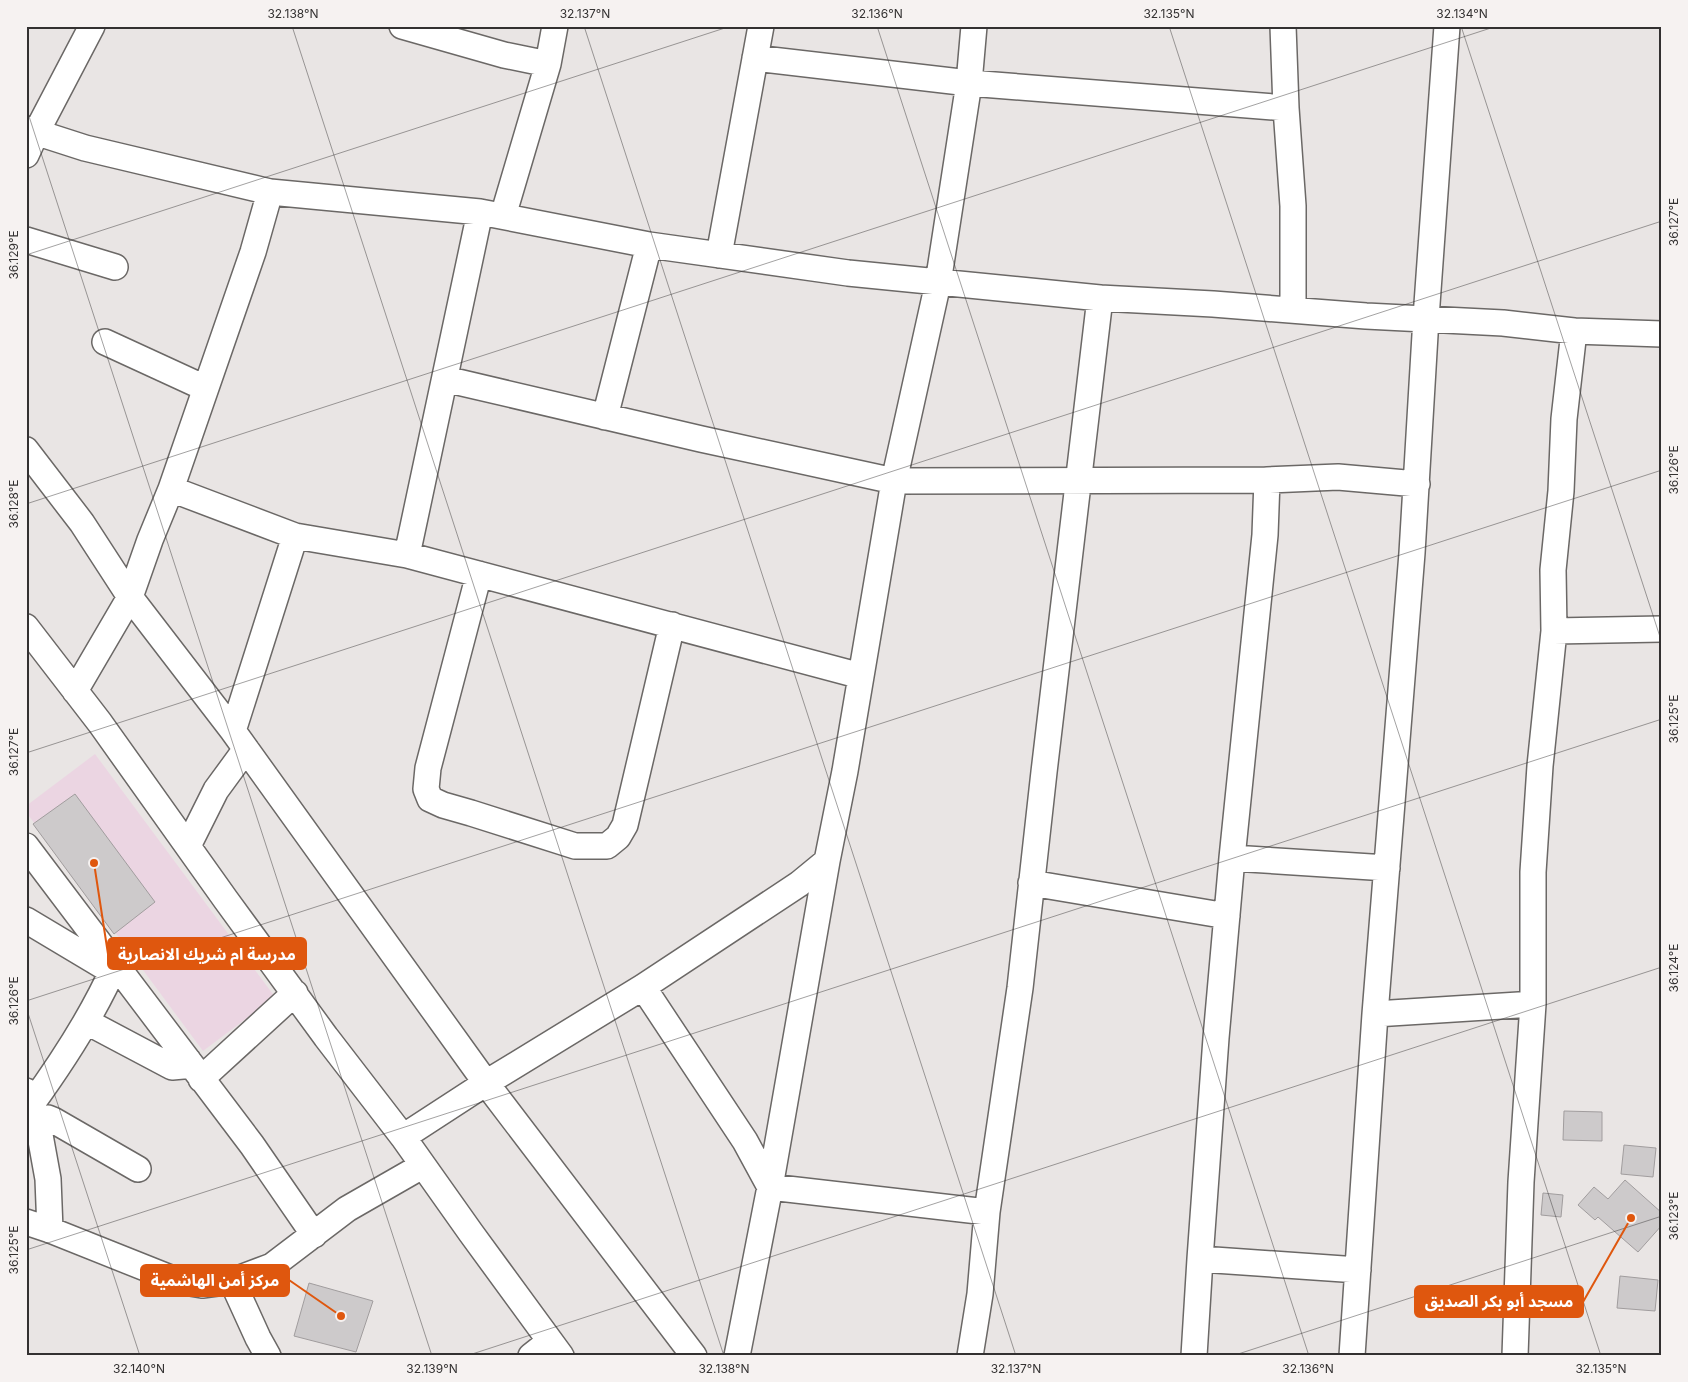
<svg xmlns="http://www.w3.org/2000/svg" width="1688" height="1382" font-family="Inter,'Noto Sans Arabic',sans-serif">
<rect width="100%" height="100%" fill="#e9e5e4"/>
<!-- education -->
<path fill="#ebd5e2" d="M95,754L275,997L203,1051L26,812V806Z"/>
<!-- building -->
<path fill="#cdcacb" stroke="#a19d9e" d="M75,794L155,902L114,934L33,824Z
M1564,1111L1602,1112V1141L1563,1140Z
M1624,1145L1656,1148L1653,1177L1621,1174Z
M1625,1180L1662,1213V1225L1638,1252L1598,1217L1595,1220L1578,1205L1594,1187L1608,1199Z
M1543,1193L1563,1195L1561,1217L1541,1215Z
M1620,1276L1658,1280L1655,1311L1617,1308Z
M309,1283L373,1301L356,1352L294,1336Z"/>
<g fill="none" stroke-linecap="round" stroke-linejoin="round">
<defs>
<path id="minor" d="M402,26L504,55L548,64
M1283,26L1286,108L1293,206V310
M755,58L969,83L1286,108
M26,129L85,148L270,192L480,212L649,245L848,273L1100,298L1213,304L1366,316L1503,323L1574,331L1662,334
M26,155L36,133L92,26
M503,216L548,64L555,26
M26,240L115,267
M719,255L761,26
M105,342L205,388
M445,379L701,439L894,481L1267,480L1265,535L1232,858L1216,1038L1200,1259L1358,1270
M605,417L649,245
M26,450L82,523L130,597L233,731L486,1083L694,1356
M1267,480L1338,477L1417,484
M171,489L295,536L407,555L861,676
M407,555L480,212
M479,574L428,768L426,789L430,799L443,805L471,813L575,846H607L618,837L625,825L672,625
M26,627L100,723L226,900L326,1037L403,1137L471,1233L561,1356
M1554,631L1662,629
M75,691L130,597L150,540L171,489L253,252L270,192
M233,731L295,536
M26,846L252,1145L314,1235
M188,846L216,790L246,749
M1232,858L1387,868
M1031,883L1227,916
M26,920L113,972
M643,987L745,1141L770,1187L987,1212
M1375,1014L1533,1004
M87,1022L172,1067L183,1066L188,1060
M201,1079L295,993
M26,1091L40,1135L48,1179L50,1230
M31,1105C63,1061 93,1015 115,965
M36,1121L48,1118L53,1120L138,1169
M403,1137L486,1083L643,987L799,884L827,861L845,771L894,481L938,283L969,83L974,26
M26,1222L50,1230L178,1281L202,1285L232,1281L272,1266L347,1209L422,1166
M232,1281L258,1338L268,1356
M531,1356L550,1341
M737,1356L770,1187L827,861
M970,1356L980,1294L987,1212L1020,988L1044,772L1100,298
M1194,1356L1200,1259
M1352,1356L1375,1014L1412,553L1426,318L1447,26
M1515,1356L1521,1182L1533,1004V872L1540,766L1554,631L1553,570L1561,491L1564,419L1574,331"/>
</defs>
<!-- minor casing -->
<use href="#minor" stroke="#6b6866" stroke-width="28"/>
<!-- minor -->
<use href="#minor" stroke="#fff" stroke-width="25"/>
</g>
<!-- ticks -->
<path fill="none" stroke="#333131" stroke-width="1" stroke-opacity="0.45" d="M292,26L724,1356M584,26L1016,1356M877,26L1309,1356M1169,26L1601,1356M1461,26L1662,643M26,107L432,1356M26,255L731,26M26,504L1497,26M26,753L1662,221M26,1001L1662,470M26,1007L140,1356M26,1250L1662,719M466,1356L1662,967M1232,1356L1662,1216"/>
<!-- callouts -->
<path fill="none" stroke="#df570e" stroke-width="2" d="M94 863L108 954M341 1316L289 1280M1631 1218L1583 1302"/>
<g fill="#df570e" stroke="#f6f2f1" stroke-width="2">
<circle cx="94" cy="863" r="5"/>
<circle cx="341" cy="1316" r="5"/>
<circle cx="1631" cy="1218" r="5"/>
</g>
<g fill="#df570e" stroke="#df570e" stroke-width="2">
<rect x="108" y="938" width="198" height="31" rx="5"/>
<rect x="141" y="1265" width="148" height="31" rx="5"/>
<rect x="1415" y="1286" width="168" height="31" rx="5"/>
</g>
<g font-size="16" text-anchor="middle" font-weight="bold" fill="#fff">
<text x="207" y="960">مدرسة ام شريك الانصارية</text>
<text x="215" y="1286">مركز أمن الهاشمية</text>
<text x="1499" y="1307">مسجد أبو بكر الصديق</text>
</g>
<!-- border -->
<rect width="1688" height="1382" fill="none" stroke="#f6f2f1" stroke-width="55"/>
<rect x="28" y="28" width="1632" height="1326" fill="none" stroke="#333131" stroke-width="2"/>
<g font-size="12" text-anchor="middle" fill="#333131">
<text x="293" y="18">32.138°N</text>
<text x="585" y="18">32.137°N</text>
<text x="877" y="18">32.136°N</text>
<text x="1169" y="18">32.135°N</text>
<text x="1462" y="18">32.134°N</text>
<text transform="translate(1674 222) rotate(-90)" y="4">36.127°E</text>
<text transform="translate(14 255) rotate(-90)" y="4">36.129°E</text>
<text transform="translate(1674 470) rotate(-90)" y="4">36.126°E</text>
<text transform="translate(14 504) rotate(-90)" y="4">36.128°E</text>
<text transform="translate(1674 719) rotate(-90)" y="4">36.125°E</text>
<text transform="translate(14 752) rotate(-90)" y="4">36.127°E</text>
<text transform="translate(1674 968) rotate(-90)" y="4">36.124°E</text>
<text transform="translate(14 1001) rotate(-90)" y="4">36.126°E</text>
<text transform="translate(1674 1216) rotate(-90)" y="4">36.123°E</text>
<text transform="translate(14 1250) rotate(-90)" y="4">36.125°E</text>
<text x="139" y="1373">32.140°N</text>
<text x="432" y="1373">32.139°N</text>
<text x="724" y="1373">32.138°N</text>
<text x="1016" y="1373">32.137°N</text>
<text x="1308" y="1373">32.136°N</text>
<text x="1601" y="1373">32.135°N</text>
</g>
</svg>
